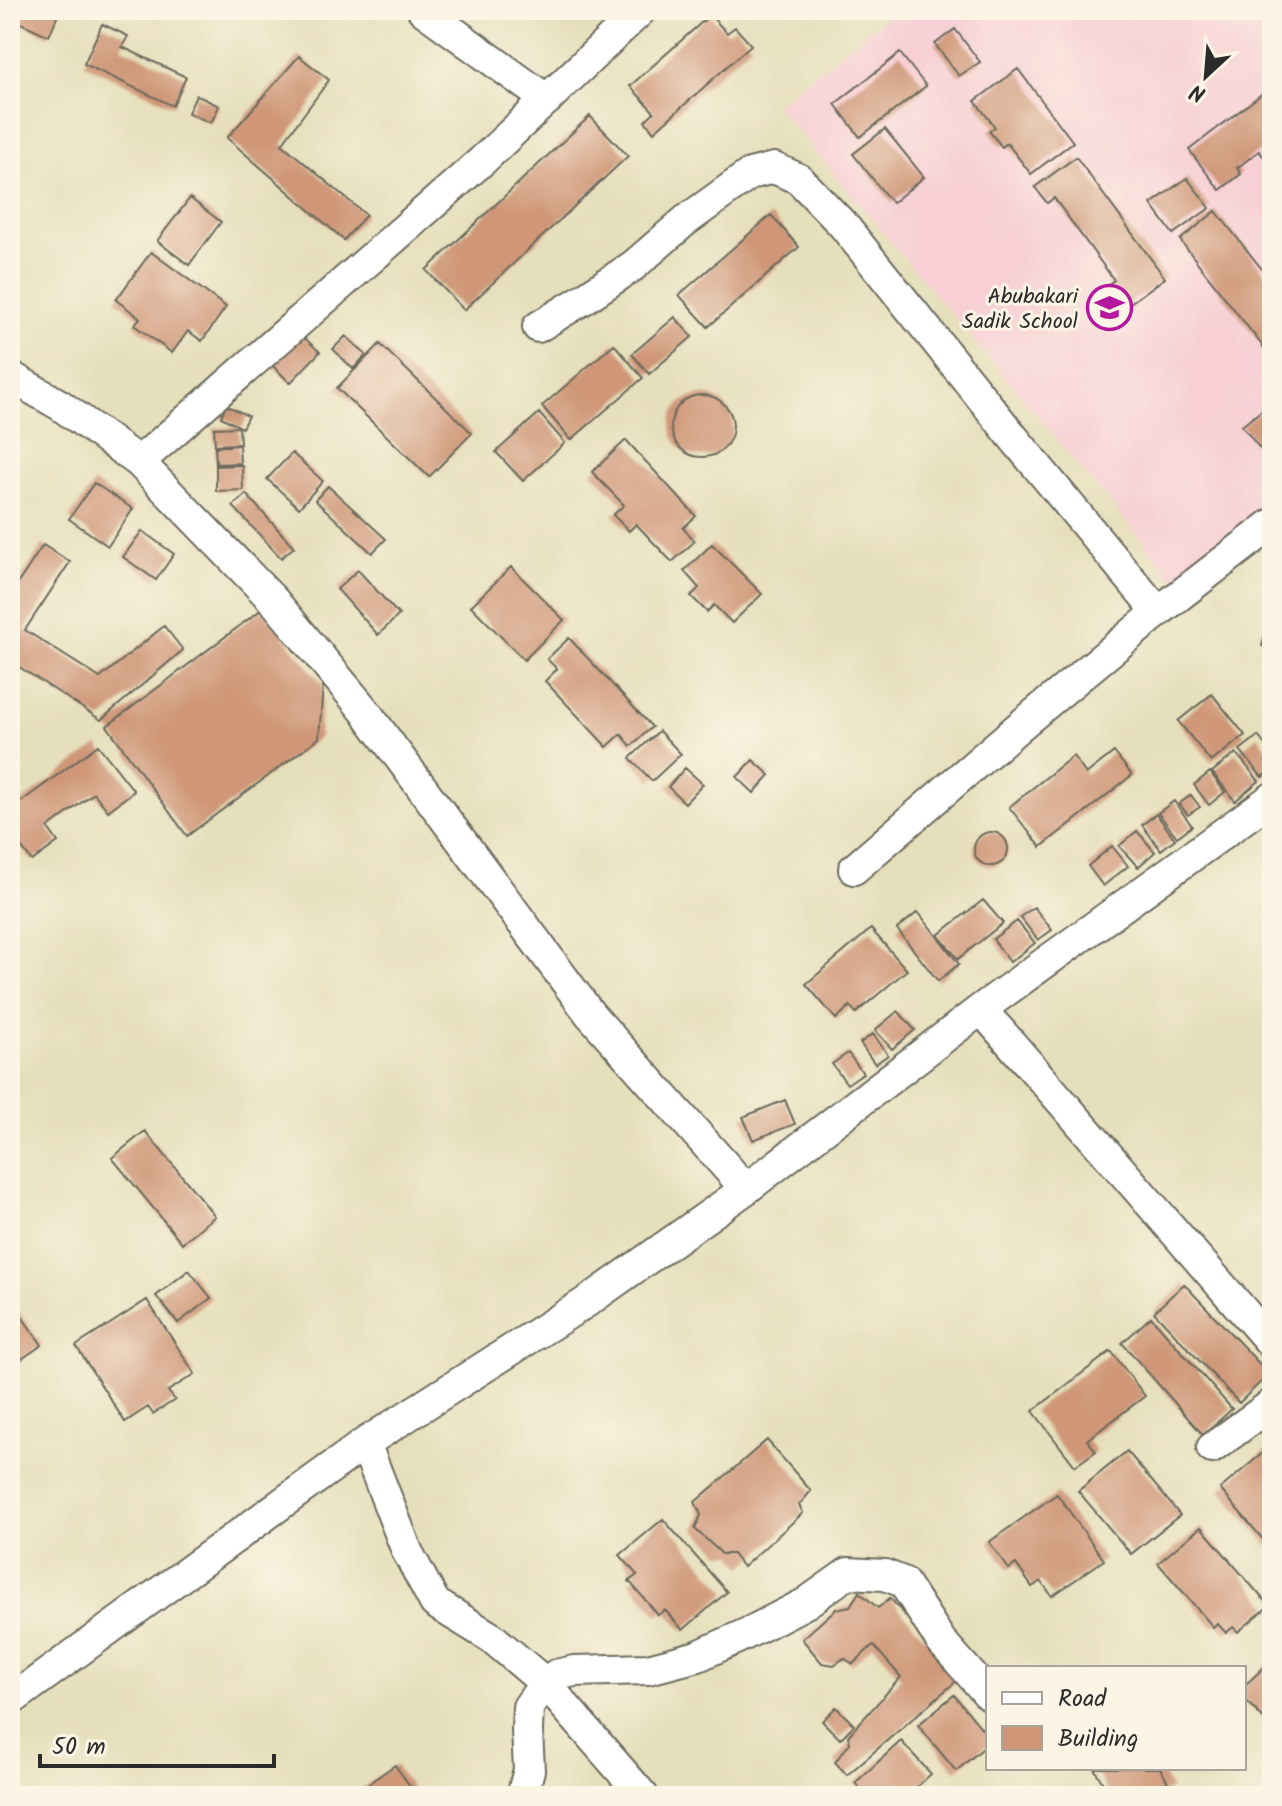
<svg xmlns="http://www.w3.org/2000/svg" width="1282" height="1806" font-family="Kalam,sans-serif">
<rect width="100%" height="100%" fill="#fcf5e5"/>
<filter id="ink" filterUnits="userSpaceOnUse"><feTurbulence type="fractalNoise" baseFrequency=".0125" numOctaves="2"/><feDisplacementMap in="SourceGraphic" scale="16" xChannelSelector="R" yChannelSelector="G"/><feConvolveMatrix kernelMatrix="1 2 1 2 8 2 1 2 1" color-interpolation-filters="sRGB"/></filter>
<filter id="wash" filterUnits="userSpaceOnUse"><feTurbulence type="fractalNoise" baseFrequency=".006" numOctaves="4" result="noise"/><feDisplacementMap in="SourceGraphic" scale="32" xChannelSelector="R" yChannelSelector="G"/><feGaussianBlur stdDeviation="1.8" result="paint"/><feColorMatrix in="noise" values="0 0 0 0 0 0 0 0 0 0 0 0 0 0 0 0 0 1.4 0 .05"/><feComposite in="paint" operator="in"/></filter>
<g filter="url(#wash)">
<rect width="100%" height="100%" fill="#e6dfbb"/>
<!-- built -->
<path fill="#f7cfd4" d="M895,10H1272V511L1177,582L776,105Z"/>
<g id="blocks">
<!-- building -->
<path fill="#cf9778" d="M10,10H60L49,36L10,18Z
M710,15L727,33L735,27L751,45L654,132L645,121L654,112L630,86Z
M102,24L128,36L122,47L186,77L173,106L84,64Z
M955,29L980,62L959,76L935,44Z
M900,53L926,86L860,137L835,104Z
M299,56L329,80L282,144L366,215L344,240L227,138Z
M1018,69L1073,142L1031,174L1007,143L1002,147L989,131L995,127L975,101Z
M1272,86V157L1267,161L1259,151L1237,168L1241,174L1220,190L1189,150Z
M196,95L219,106L211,123L188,113Z
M590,116L628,156L464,310L426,270Z
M885,129L924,177L892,203L853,154Z
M1076,157L1165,278L1123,308L1107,285L1114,280L1054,198L1047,203L1035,187Z
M1187,178L1210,208L1173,234L1151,204Z
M190,198L221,222L189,265L157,241Z
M1216,211L1272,282V358L1180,240Z
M771,215L799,247L708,327L679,295Z
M151,252L226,307L202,341L188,331L172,353L134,325L140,318L116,300Z
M675,317L692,337L649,374L632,354Z
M301,335L320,352L290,383L272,365Z
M346,336L366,355L353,369L333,349Z
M380,344L472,433L429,477L337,388Z
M614,344L643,378L571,440L542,406Z
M671 426a31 31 0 1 1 62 0a31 31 0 1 1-62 0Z
M1272,402V464L1242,426Z
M226,405L248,416L242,428L221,417Z
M539,413L565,443L523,481L496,452Z
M239,427L240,444L215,445L214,428Z
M626,440L696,516L683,528L695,541L672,562L636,524L629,531L613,515L624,505L592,472Z
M239,445L240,463L216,464L215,447Z
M292,453L323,481L299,508L267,479Z
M242,465L243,490L216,491V466Z
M94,483L133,509L108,546L69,519Z
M328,486L386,539L372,553L315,500Z
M246,494L294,547L281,558L233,506Z
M142,531L174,554L156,580L123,557Z
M712,544L762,594L732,623L714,605L707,612L691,596L699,588L684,571Z
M43,545L70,562L25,630L100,678L164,626L183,650L101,720L10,661V595Z
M511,567L564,620L524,660L471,606Z
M358,570L399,615L378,635L337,589Z
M262,609L323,685L319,738L187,836L107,726Z
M1271,610H1272V648L1262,646Z
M569,638L652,727L631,746L621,734L607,747L545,681L557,669L547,659Z
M1212,694L1245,735L1211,762L1178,721Z
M659,731L681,754L652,781L630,758Z
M1258,736L1272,754V769L1262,777L1240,750Z
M98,745L134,791L108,811L94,793L48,828L58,842L32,861L17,842L10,848V810Z
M1114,752L1132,775L1041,847L1009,807L1073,756L1086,774Z
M1236,753L1259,781L1235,801L1212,772Z
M753,760L770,775L754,793L737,777Z
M685,768L703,784L685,803L668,787Z
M1210,772L1225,792L1209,805L1194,785Z
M1191,795L1200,807L1188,815L1179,804Z
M1174,801L1192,826L1177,837L1158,813Z
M1156,814L1175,839L1161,850L1142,825Z
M1137,831L1155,852L1138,867L1119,846Z
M974 849a17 17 0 1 1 34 0a17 17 0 1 1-34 0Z
M1112,846L1128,866L1103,886L1088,866Z
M983,900L1003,923L958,959L938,935Z
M1034,907L1052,930L1038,940L1020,917Z
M918,912L959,964L938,981L897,929Z
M1017,921L1035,943L1010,962L993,939Z
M871,929L907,970L856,1013L850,1006L836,1019L806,984Z
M898,1011L915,1030L892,1049L875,1030Z
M873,1034L888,1055L875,1064L860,1043Z
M848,1053L863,1073L847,1084L832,1064Z
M785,1100L795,1124L753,1140L743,1117Z
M145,1131L215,1216L182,1243L112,1158Z
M189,1270L211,1298L178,1323L156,1296Z
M1184,1284L1269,1374L1239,1403L1154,1312Z
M10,1300L42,1345L10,1367Z
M147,1300L195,1374L168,1391L175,1400L153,1414L148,1407L125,1422L76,1346Z
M1151,1317L1232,1409L1203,1435L1122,1343Z
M1111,1351L1145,1396L1087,1440L1096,1451L1075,1466L1033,1411Z
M767,1440L811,1491L799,1505L803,1513L743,1567L733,1554H722L695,1529L701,1515L695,1502Z
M1272,1445V1550L1220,1489Z
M1127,1451L1180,1515L1131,1554L1078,1491Z
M1057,1494L1104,1560L1052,1596L1041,1581L1032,1587L1016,1564L1009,1569L989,1542Z
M663,1519L727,1592L683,1630L665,1610L658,1615L629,1581L637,1575L620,1555Z
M1201,1527L1269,1606L1238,1632L1233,1627L1226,1633L1217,1623L1213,1627L1158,1563Z
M859,1592L878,1608L890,1598L960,1678L847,1775L835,1762L850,1743L848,1736L901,1677L873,1645L853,1664L844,1658L834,1665L822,1663L802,1639L836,1609L850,1606Z
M1272,1660V1728L1244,1698V1686Z
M954,1695L988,1736V1744L956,1771L918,1725Z
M836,1707L854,1725L840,1739L822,1721Z
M901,1741L931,1774L907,1796H867L855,1783Z
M395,1765L417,1796H351Z
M1094,1768H1160L1171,1788L1158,1796H1110Z"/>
</g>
</g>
<g filter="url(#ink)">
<use href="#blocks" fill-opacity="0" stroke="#6c6a5d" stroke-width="2"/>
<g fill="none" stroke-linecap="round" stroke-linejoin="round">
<defs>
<path id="minor" d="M423,10L547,100
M538,327L582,300L633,266L685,221L750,174L774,168L799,179L844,226L1017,442L1158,612
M10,376L60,405L139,462L274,601L365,711L590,1014L746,1189
M139,462L483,160L641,10
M854,869L1021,725L1158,612L1272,524
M981,1009L1272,1344
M365,1443L407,1551L435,1603L492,1638L545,1683L556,1675L574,1671L648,1669L698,1656L746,1634L806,1603L848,1573L885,1575L903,1582L941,1641L988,1694
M1212,1448L1272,1404
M10,1701L365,1443L591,1299L746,1189L981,1009L1272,798
M522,1796L529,1770L527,1730L528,1707L545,1683L643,1796"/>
</defs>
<!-- minor casing -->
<use href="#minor" stroke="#6c6a5d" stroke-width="34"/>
<!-- minor -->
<use href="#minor" stroke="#fff" stroke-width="30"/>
</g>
</g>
<!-- icons -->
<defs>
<symbol id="school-ring" viewBox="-11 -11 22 22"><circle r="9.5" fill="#fcf5e5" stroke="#b5179e" stroke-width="1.5"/><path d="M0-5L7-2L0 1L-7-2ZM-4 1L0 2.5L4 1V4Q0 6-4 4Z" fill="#b5179e"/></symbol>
</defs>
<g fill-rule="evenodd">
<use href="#school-ring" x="1084" y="282" width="51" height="51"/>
</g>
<g text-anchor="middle" stroke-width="6" stroke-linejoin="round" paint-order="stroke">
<!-- poi labels -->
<g font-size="22" fill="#2b2b2b" stroke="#fcf5e5" text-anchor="end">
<text x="1078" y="303">Abubakari<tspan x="1078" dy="25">Sadik School</tspan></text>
</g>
</g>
<!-- margin -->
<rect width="1282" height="1806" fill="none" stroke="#fcf5e5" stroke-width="40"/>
<!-- legend -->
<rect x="986" y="1666" width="260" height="104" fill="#fcf5e5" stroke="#a8a49b" stroke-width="2"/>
<rect x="1002" y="1692" width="40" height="12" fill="#ffffff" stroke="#a8a49b" stroke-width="2"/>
<text x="1058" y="1706" font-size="24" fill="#2b2b2b">Road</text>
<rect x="1002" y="1726" width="40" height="24" fill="#cf9778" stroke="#a8a49b" stroke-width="2"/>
<text x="1058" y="1746" font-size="24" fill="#2b2b2b">Building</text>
<!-- north arrow -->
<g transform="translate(1206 76) rotate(206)" stroke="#fcf5e5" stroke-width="6" paint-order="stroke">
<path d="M0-6L14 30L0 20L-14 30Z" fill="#2b2b2b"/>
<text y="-12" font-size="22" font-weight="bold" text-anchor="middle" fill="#2b2b2b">N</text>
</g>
<!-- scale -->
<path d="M40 1754v12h234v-12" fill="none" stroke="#2b2b2b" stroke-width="4"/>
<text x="52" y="1754" font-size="24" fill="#2b2b2b" stroke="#fcf5e5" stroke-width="6" paint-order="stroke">50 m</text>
</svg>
